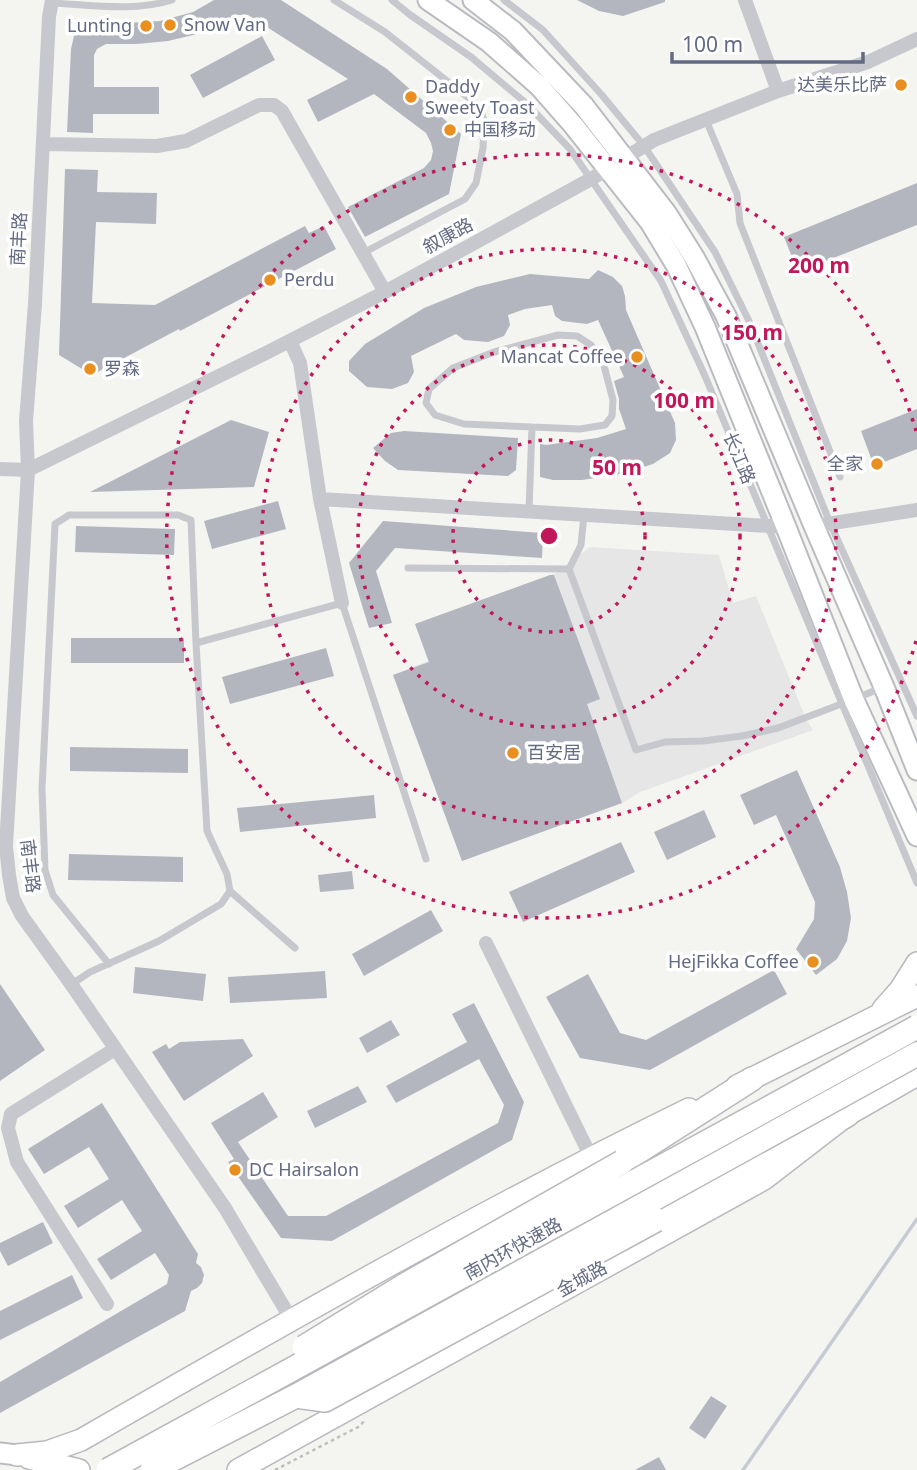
<svg xmlns="http://www.w3.org/2000/svg" width="917" height="1470" font-family="'Noto Sans','Noto Sans SC',sans-serif">
<rect width="100%" height="100%" fill="#f4f5f1"/>
<!-- built -->
<path fill="#e5e6e5" d="M590,547L719,555L733,603L756,596L806,719L813,730L640,792L622,803L462,861L393,675L428,661L415,624L554,574Z"/>
<g fill="none" stroke-linecap="round" stroke-linejoin="round">
<!-- stream -->
<path stroke="#c6cad3" stroke-width="3.5" d="M743,1470L917,1219"/>
</g>
<!-- building -->
<path fill="#b4b6bf" d="M214,0H281L387,69L461,134L449,194L365,237L348,207L424,168L431,160L433,151L431,143L426,133L374,94L318,122L307,100L348,79L248,15H237L206,32L168,41L137,44H106L97,49L94,55V87H159V114H93V133L67,132L71,49L74,36L82,27L94,21L107,20L127,23L160,21L193,12Z
M577,0H665V2L623,16L599,11Z
M262,36L275,60L203,98L190,75Z
M65,169L98,170L97,192L157,193L156,224L96,222L92,303L155,305L305,226L309,233L324,226L336,249L180,331L179,329L92,375L59,355Z
M917,183V225L798,272L784,237Z
M598,270L613,277L622,286L625,296L626,310L675,423L676,440L670,453L653,464L621,474L582,480H553L540,477V444L546,445L597,438L626,429L619,409V399L614,381L624,377L598,320L587,324L562,321L555,316L552,305L525,309L508,315L510,325L504,336L488,342L464,340L456,334L411,356L414,372L408,383L392,389L367,387L349,371V361L365,344L424,308L476,287L530,274L589,279Z
M917,409V449L874,466L861,431Z
M231,420L269,432L254,487L90,492Z
M404,431L518,438L516,470L508,476L398,470L385,461L373,448L391,433Z
M278,501L286,529L212,549L204,521Z
M383,521L543,533L542,558L395,548L376,571L392,623L369,628L349,563Z
M76,526L175,529L174,555L75,552Z
M550,575H554L600,699L587,704L622,803L462,861L393,675L429,662L415,624Z
M71,638H184V663H71Z
M326,648L334,676L230,704L222,677Z
M70,747L188,749V773L70,771Z
M797,770L840,867L847,892L851,918L847,941L837,959L816,975L796,949L814,919L815,902L776,815L754,825L740,795Z
M374,795L376,818L240,832L237,808Z
M704,810L716,837L667,860L654,832Z
M621,842L635,872L523,922L509,892Z
M69,854L183,857V882L68,880Z
M352,871L354,889L320,892L318,875Z
M431,910L443,931L364,976L352,954Z
M135,967L206,974L203,1001L133,993Z
M774,970L787,994L650,1070L580,1058L546,997L588,974L620,1033L646,1040Z
M325,971L327,998L230,1003L228,977Z
M0,984L45,1050L0,1081Z
M474,1003L524,1102L512,1140L332,1241L281,1238L228,1162L234,1159L211,1123L263,1092L278,1117L238,1142L288,1216H326L498,1123L504,1105L479,1059L396,1103L386,1086L467,1042L452,1014Z
M391,1020L400,1035L367,1053L359,1038Z
M243,1039L253,1056L184,1101L152,1052L166,1044L169,1049L180,1042Z
M358,1086L367,1102L315,1128L307,1111Z
M102,1103L198,1254L196,1263L201,1267L204,1275L202,1283L197,1288L191,1291L185,1311L0,1413V1382L167,1284L169,1275L155,1253L111,1280L97,1259L142,1231L122,1200L78,1228L64,1206L109,1179L89,1147L44,1174L28,1149Z
M43,1222L53,1243L8,1266L0,1251V1243Z
M72,1275L83,1298L0,1340V1311Z
M711,1396L727,1406L705,1439L689,1428Z
M659,1457L666,1470H635Z"/>
<g fill="none" stroke-linecap="round" stroke-linejoin="round">
<defs>
<path id="secondary" d="M428,0L489,42L539,86L574,126L650,222L676,265L705,327L786,527L854,700L917,836
M473,0L513,31L584,106L667,214L694,257L726,316L814,526L884,687L917,770
M0,1453L17,1455"/>
<path id="primary" d="M883,1009L900,990L917,963
M737,1086L917,996
M17,1455L47,1452L81,1440C281,1325 482,1210 689,1109
M29,1458L79,1470
M238,1470L764,1179L847,1115L917,1075"/>
<path id="trunk" d="M622,1162L752,1079
M656,1220L847,1115"/>
</defs>
<!-- secondary casing -->
<use href="#secondary" stroke="#b9bbc1" stroke-width="23"/>
<!-- primary casing -->
<use href="#primary" stroke="#b7b9be" stroke-width="24"/>
<!-- trunk casing -->
<use href="#trunk" stroke="#b7b8bc" stroke-width="26"/>
<!-- path -->
<path stroke="#bebec1" stroke-width="2.5" stroke-dasharray="3.5 3.5" stroke-linecap="butt" d="M275,1470L360,1426L364,1421"/>
<!-- service -->
<path stroke="#c7c8cd" stroke-width="7" d="M334,0L385,32L480,107L484,121L483,148L476,183L465,199L363,253
M392,0L409,14L471,57L527,104L570,149L661,281L705,376L917,883
M504,0L543,30L601,94L644,146L715,252L749,321L830,523L917,716
M52,3C90,5 135,12 172,0
M706,120L737,194L740,223L840,477
M529,511L532,427L464,424L435,415L426,403L429,389L453,368L494,352L558,335L577,336L591,345L603,362L613,400L612,416L605,425L580,429L532,427
M408,568L569,569L581,545L584,515
M569,569L636,750L665,742L703,741L742,736L778,728L844,703
M196,643L342,603L426,859
M855,699L883,687
M230,891L295,948
M72,984L90,972L159,941L221,904L230,891L227,874L207,831L196,643L191,520L178,515H69L55,524L42,789L45,870L53,895L109,964"/>
<!-- minor -->
<path stroke="#c7c8cd" stroke-width="14" d="M52,0L49,17L35,304L26,421L28,470L6,846L9,875L13,898L22,916L71,984L225,1208L291,1319
M745,0L778,91
M43,144L157,146L186,141L259,105H274L282,111L385,292
M290,341L300,363L320,499L342,603
M0,469L28,470L268,352L385,292L591,179L654,140L778,91L868,62L917,39
M320,499L786,527
M814,526L917,510
M486,943L591,1157
M107,1304L17,1162L8,1128L11,1114L115,1049"/>
<!-- secondary -->
<use href="#secondary" stroke="#fff" stroke-width="19"/>
<!-- primary -->
<use href="#primary" stroke="#fff" stroke-width="21"/>
<!-- trunk -->
<use href="#trunk" stroke="#fff" stroke-width="23"/>
<defs>
<path id="trunk-bridge" d="M304,1347L405,1285L622,1162
M296,1396L325,1400L656,1220
M108,1470L917,1027
M152,1470L296,1396L917,1054"/>
</defs>
<!-- trunk-bridge casing -->
<use href="#trunk-bridge" stroke="#b7b8bc" stroke-width="26" stroke-linecap="butt"/>
<!-- trunk-bridge -->
<use href="#trunk-bridge" stroke="#fff" stroke-width="23"/>
</g>
<!-- distance rings -->
<g fill="none" stroke="#c2185b" stroke-width="3.5" stroke-dasharray="3.5 7">
<circle cx="549" cy="536" r="96"/>
<circle cx="549" cy="536" r="191"/>
<circle cx="549" cy="536" r="287"/>
<path d="M916 641A382 382 0 1 1 916 431"/>
</g>
<!-- markers -->
<g fill="#e88f1f" stroke="#fff" stroke-width="2.5">
<circle cx="170" cy="25" r="7"/>
<circle cx="146" cy="26" r="7"/>
<circle cx="901" cy="85" r="7"/>
<circle cx="411" cy="97" r="7"/>
<circle cx="450" cy="130" r="7"/>
<circle cx="270" cy="280" r="7"/>
<circle cx="637" cy="357" r="7"/>
<circle cx="90" cy="369" r="7"/>
<circle cx="877" cy="464" r="7"/>
<circle cx="513" cy="753" r="7"/>
<circle cx="813" cy="962" r="7"/>
<circle cx="235" cy="1170" r="7"/>
</g>
<g text-anchor="middle" stroke-width="7" stroke-linejoin="round" paint-order="stroke">
<!-- poi labels -->
<g font-size="18" fill="#636a83" stroke="#fff" text-anchor="start">
<text x="184" y="31">Snow Van</text>
<text x="132" y="32" text-anchor="end">Lunting</text>
<text x="887" y="91" text-anchor="end">达美乐比萨</text>
<text x="425" y="93">Daddy<tspan x="425" dy="21">Sweety Toast</tspan></text>
<text x="464" y="136">中国移动</text>
<text x="284" y="286">Perdu</text>
<text x="623" y="363" text-anchor="end">Mancat Coffee</text>
<text x="104" y="375">罗森</text>
<text x="863" y="470" text-anchor="end">全家</text>
<text x="527" y="759">百安居</text>
<text x="799" y="968" text-anchor="end">HejFikka Coffee</text>
<text x="249" y="1176">DC Hairsalon</text>
</g>
<!-- street labels -->
<g font-size="18" fill="#636a83" stroke="#fff">
<text transform="translate(448 236) rotate(-29)" y="6">叙康路</text>
<text transform="translate(19 239) rotate(-87)" y="6">南丰路</text>
<text transform="translate(739 458) rotate(67)" y="6">长江路</text>
<text transform="translate(30 866) rotate(83)" y="6">南丰路</text>
<text transform="translate(513 1249) rotate(-29)" y="6">南内环快速路</text>
<text transform="translate(582 1279) rotate(-29)" y="6">金城路</text>
</g>
</g>
<circle cx="549" cy="536" r="10" fill="#c2185b" stroke="#fff" stroke-width="3.5"/>
<g font-size="21" text-anchor="middle" font-weight="bold" fill="#c2185b" stroke="#fff" stroke-width="7" stroke-linejoin="round" paint-order="stroke">
<text x="819" y="273">200 m</text>
<text x="752" y="340">150 m</text>
<text x="684" y="408">100 m</text>
<text x="617" y="475">50 m</text>
</g>
<!-- scale -->
<path d="M672 52v10h191v-10" fill="none" stroke="#636a83" stroke-width="3.5"/>
<text x="682" y="52" font-size="21" fill="#636a83" stroke="#ffffff" stroke-width="5" paint-order="stroke">100 m</text>
</svg>
